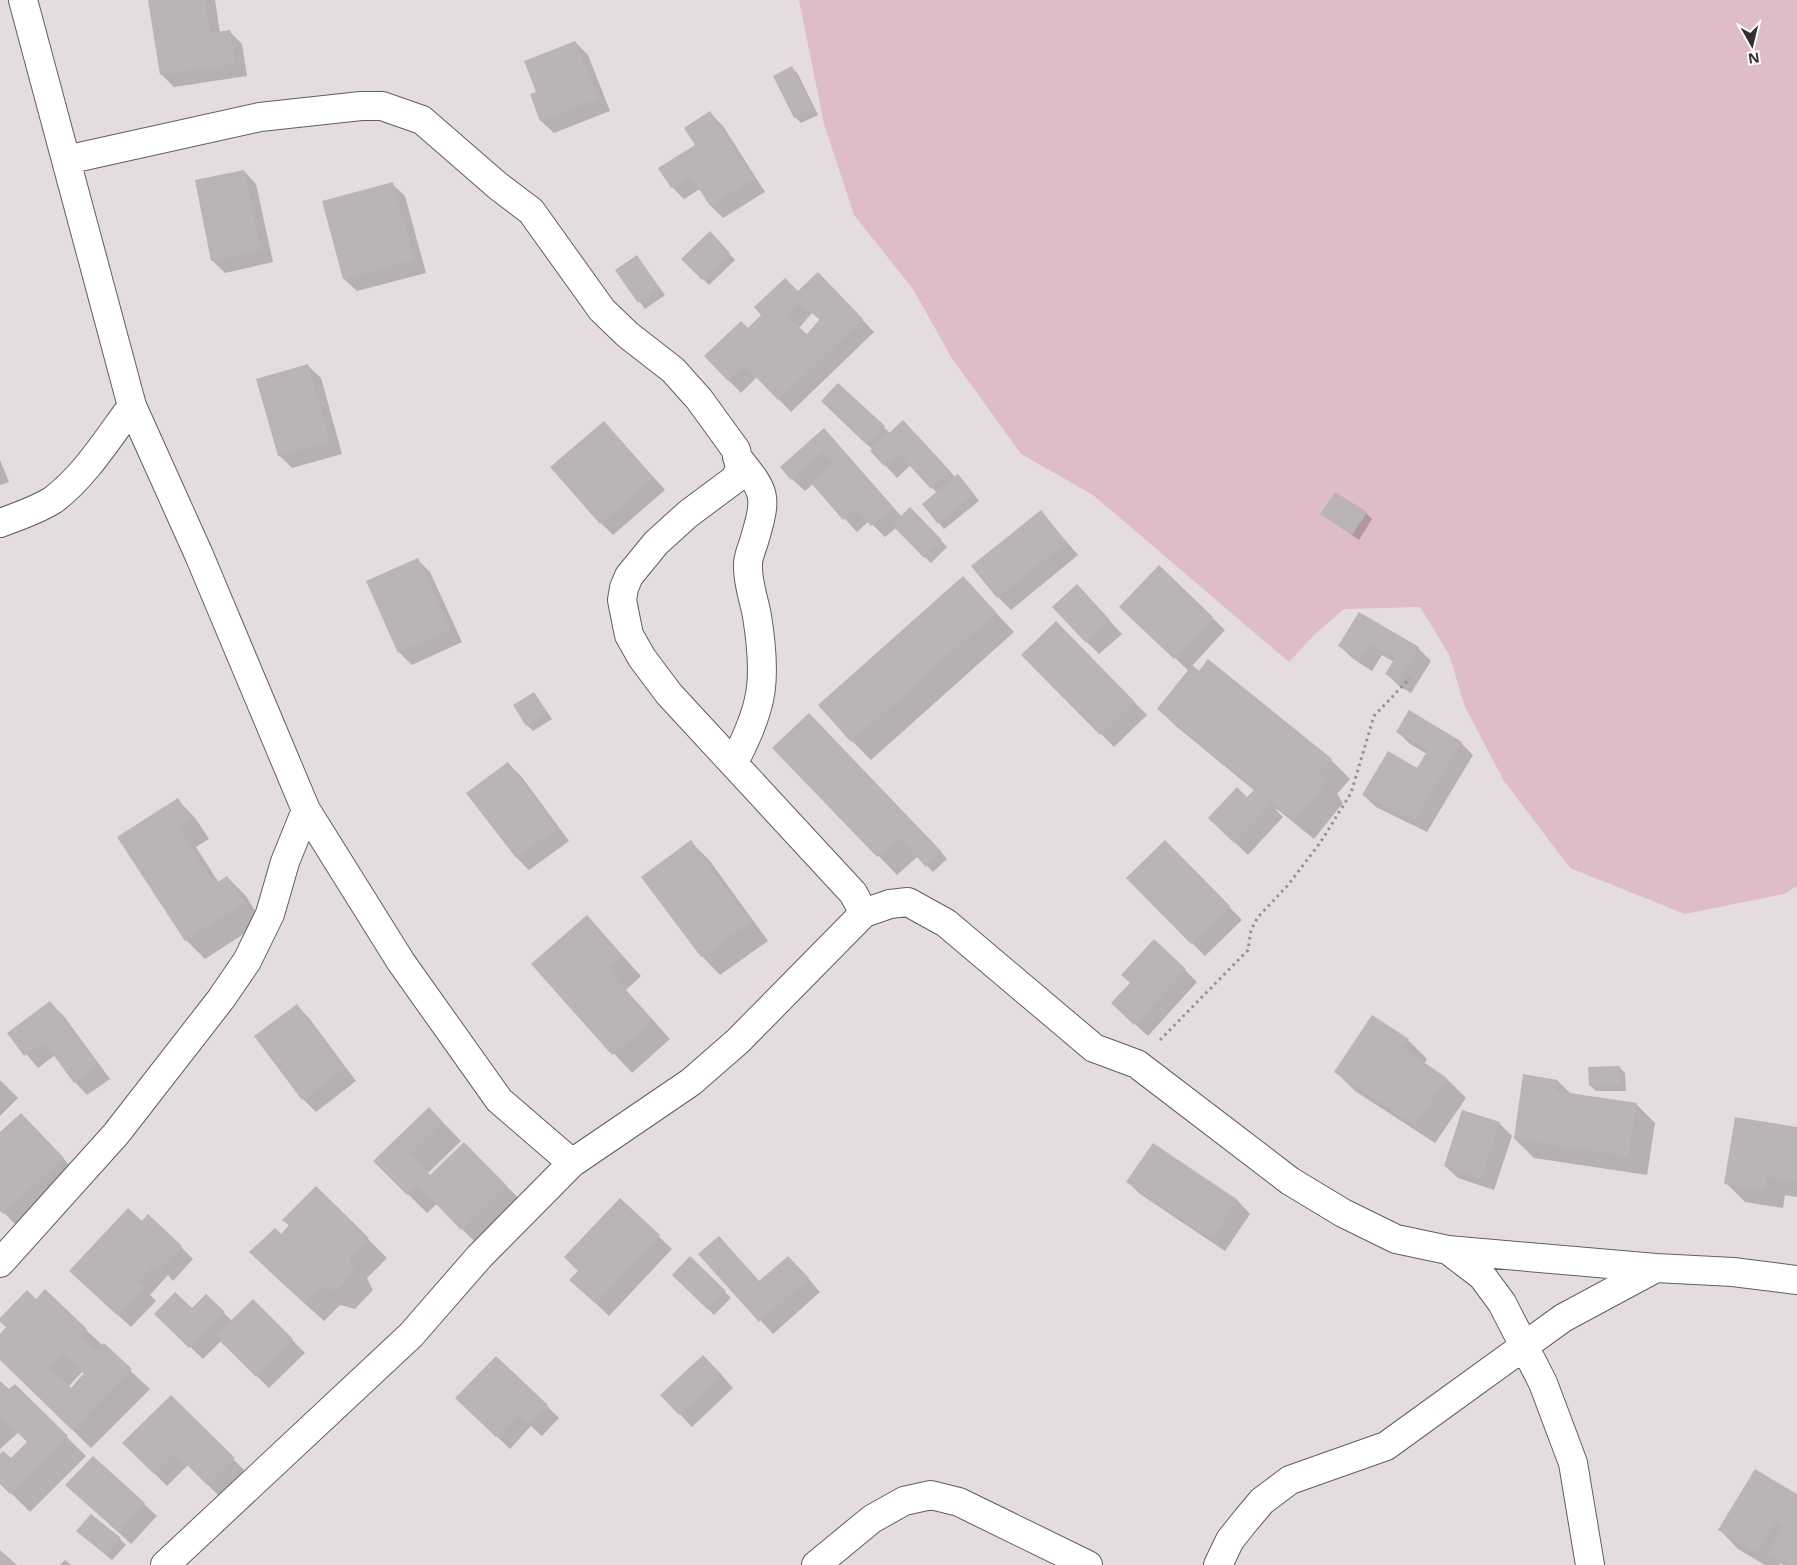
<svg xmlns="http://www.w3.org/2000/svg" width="1797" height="1565" font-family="'Noto Sans',sans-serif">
<rect width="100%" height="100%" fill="#e4dcde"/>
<!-- green -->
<path fill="#debdc6" d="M799,0H1797V886L1784,894L1685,914L1570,868L1504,781L1465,707L1449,654L1420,607L1344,609L1316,633L1289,662L1093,495L1021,454L951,357L913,289L854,215L824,124Z"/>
<!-- shadow -->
<path fill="#0003" fill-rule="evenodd" d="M149,0H215L220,33L230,32L242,44L247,76L174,87L161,74Z
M575,42L588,55L610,111L554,133L541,121L531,95L537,92Z
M792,68L798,74L818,115L801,123L795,117Z
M710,113L723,126L765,192L723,218L711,206L700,189L684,199L672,187L697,145Z
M244,171L256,184L273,262L225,273L212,260Z
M392,184L405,196L426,273L357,291L344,279Z
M710,233L735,260L709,285L683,259Z
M637,257L665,295L645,309L617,270Z
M830,286L874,332L791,412L757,377L741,393L705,356L748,329L798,293ZM812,313L820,320L807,336L799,328Z
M308,366L321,378L342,454L292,468L279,455Z
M838,385L890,433L916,434L956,478L964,482L979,501L944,529L939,523L937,493L911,465L897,478L872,451L873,450L835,414Z
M604,422L665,490L613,535L601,523Z
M824,429L902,517L910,509L947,547L931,563L896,528L885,537L869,521L857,532L813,484L805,491L792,479Z
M0,460L9,482L0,485Z
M1041,512L1078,555L1011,610L998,597Z
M1366,513L1372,519L1359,540L1322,514Z
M417,559L430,572L462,642L412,665L399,652Z
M1159,567L1225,630L1192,666L1331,760L1350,779L1337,794L1343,803L1314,839L1277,809L1276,810L1283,817L1248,855L1222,830L1255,791L1177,727L1158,709L1189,671L1134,620Z
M963,578L1014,632L871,760L852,741Z
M1089,599L1122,634L1099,654L1087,642Z
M1359,613L1418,648L1431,661L1411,693L1399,686L1387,674L1394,662L1382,655L1372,671L1352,658L1340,646Z
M1056,623L1147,715L1114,747L1023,655Z
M534,693L552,719L533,731L527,725Z
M1397,731L1461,743L1473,755L1427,832L1376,807L1363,795L1417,770L1427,754L1410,744Z
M774,748L932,842L947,859L933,872L918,856L897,875Z
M508,764L521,776L569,841L529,870L517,858Z
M178,800L196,819L209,839L196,847L219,883L227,877L246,896L262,922L205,959L186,940L119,838Z
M691,842L710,861L768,941L720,975L702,956Z
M1165,842L1242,920L1205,956L1128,878Z
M587,917L641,976L626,990L670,1039L632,1073L533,965Z
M1185,970L1197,982L1148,1036L1125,1015Z
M50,1003L63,1015L110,1079L87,1095L75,1082L55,1055L38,1068L9,1033Z
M297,1006L309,1018L356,1081L316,1112L303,1099L255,1037Z
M1408,1040L1427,1059L1424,1064L1447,1079L1466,1098L1435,1143L1355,1091L1336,1072Z
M1619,1067L1625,1073L1626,1091H1596L1590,1085Z
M0,1080L18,1098L0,1116Z
M1558,1081L1571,1094L1636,1104L1655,1123L1647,1175L1534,1158L1515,1139Z
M429,1108L461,1141L428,1173L431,1176L483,1162L525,1205L481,1248L437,1204L427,1213L375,1161Z
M1499,1123L1512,1136L1494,1190L1458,1178L1445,1166Z
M34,1127L75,1171L17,1226L0,1209V1134Z
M1797,1128V1197L1785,1195L1783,1208L1745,1202L1726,1183Z
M1153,1145L1238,1201L1250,1214L1225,1251L1140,1194L1128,1182Z
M316,1188L387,1258L367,1278L373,1290L355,1309L340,1305L324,1321L269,1271L290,1226L284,1220Z
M620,1200L672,1249L609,1316L584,1292L580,1271Z
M142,1222L181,1247L193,1259L173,1281L168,1275L150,1295L156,1301L131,1327L83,1283Z
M719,1237L760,1282L801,1270L820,1292L773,1334L700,1254Z
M690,1258L731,1298L714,1315L674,1275Z
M206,1295L232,1321L253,1300L305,1353L269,1388L221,1341L203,1359L156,1314L192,1310Z
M36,1301L86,1330L150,1389L91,1448L0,1359V1335L8,1328L0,1320ZM82,1372L85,1374L71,1389L68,1387Z
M716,1369L733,1388L692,1427L680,1414Z
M0,1382L9,1391L15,1386L86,1456L30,1512L0,1482V1455L11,1460L29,1442L19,1432L0,1449Z
M171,1397L246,1472L220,1497L188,1465L167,1486L124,1443Z
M547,1406L559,1418L542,1436L531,1426L510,1449L469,1410Z
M93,1457L157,1516L131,1544L80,1497Z
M1797,1496V1565H1783L1781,1563L1779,1565H1765L1738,1549L1720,1530Z
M84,1537L120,1539L126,1545L112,1560Z
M65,1560L71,1565H60Z"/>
<!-- building -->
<path fill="#bbb4b5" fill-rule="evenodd" d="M148,0H205L210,33L230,30L235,64L160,75Z
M575,41L598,99L540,121L530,94L536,92L524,61Z
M792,66L813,109L794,118L773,76Z
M710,111L754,179L710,206L690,175L671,188L658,168L695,145L684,128Z
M244,170L261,250L211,261L195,180Z
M393,182L414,260L343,279L322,201Z
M710,231L730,253L702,280L681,259Z
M637,255L660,289L638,303L615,270Z
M818,272L863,319L778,400L744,365L728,381L704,356L741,321L748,328L761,315L754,307L785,278L798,291ZM799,302L820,319L807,334L786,316Z
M308,364L330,441L278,456L256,379Z
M838,383L885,426L867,445L821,401Z
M903,420L950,471L931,489L898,453L884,466L870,451Z
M604,421L653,477L600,524L550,467Z
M824,428L893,507L871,526L856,509L843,520L811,483L833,463L823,452L791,480L780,467Z
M958,474L974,494L938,524L922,504Z
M1335,492L1367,512L1352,535L1320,514Z
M910,507L942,540L924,558L892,525Z
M1041,510L1066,542L997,598L971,566Z
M418,558L450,630L398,653L366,581Z
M1159,565L1213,617L1174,659L1119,607Z
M963,576L996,612L851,742L818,705Z
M1077,584L1110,620L1086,643L1052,607Z
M1359,612L1419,647L1398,681L1385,674L1395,658L1369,643L1359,659L1338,646Z
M1056,621L1135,702L1100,735L1021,655Z
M1208,659L1332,759L1319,774L1325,783L1294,821L1157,709L1192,665L1199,671Z
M534,692L547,712L526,726L513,705Z
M1409,710L1462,742L1414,820L1362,795L1388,751L1417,768L1428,750L1396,732Z
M809,713L942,852L926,867L899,837L877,857L772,748Z
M508,762L557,828L516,858L466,793Z
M1237,787L1247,797L1255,789L1271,804L1234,843L1208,818Z
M178,798L191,819L178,828L215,884L227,876L245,903L185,941L117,837Z
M691,840L750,922L701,957L641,877Z
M1165,840L1230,906L1191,944L1126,878Z
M587,915L623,956L608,970L652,1020L612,1055L531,964Z
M1154,939L1186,969L1134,1025L1111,1003L1130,983L1121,975Z
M50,1001L98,1065L74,1083L44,1042L24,1056L7,1033Z
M297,1004L345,1068L302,1100L254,1036Z
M1372,1015L1409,1039L1403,1048L1447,1078L1415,1126L1334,1072Z
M1620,1066V1085L1589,1086L1588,1067Z
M1523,1074L1558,1080L1556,1091L1637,1103L1628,1156L1514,1139Z
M429,1107L443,1122L410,1154L430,1175L464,1142L507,1186L461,1230L418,1185L407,1195L373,1161Z
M1462,1110L1500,1122L1481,1178L1444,1166Z
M21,1113L64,1158L3,1214L0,1211V1132Z
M1735,1117L1797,1127V1182L1767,1177L1764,1190L1724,1184Z
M1153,1143L1238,1200L1212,1239L1126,1182Z
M316,1186L369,1238L349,1259L355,1271L336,1291L321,1287L304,1303L249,1252L275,1228L281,1234L289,1225L282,1220Z
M620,1198L660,1235L596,1304L569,1280L578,1271L564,1257Z
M128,1208L142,1221L148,1214L182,1246L160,1269L155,1264L138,1282L144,1288L118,1316L69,1271Z
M719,1236L759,1281L788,1256L809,1278L759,1322L698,1254Z
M690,1256L726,1291L708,1310L672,1275Z
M45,1289L87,1329L81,1336L97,1351L104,1343L132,1369L72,1430L0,1360V1334L6,1327L0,1322V1318L27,1290L36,1299ZM62,1354L84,1373L71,1388L50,1368Z
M175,1292L192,1308L206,1294L225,1312L189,1348L154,1314Z
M253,1299L293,1339L256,1377L215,1336Z
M703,1355L722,1375L679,1415L660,1395Z
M496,1356L548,1405L528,1425L518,1415L496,1437L455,1398Z
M0,1381L9,1389L15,1384L68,1436L10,1494L0,1484V1454L3,1451L11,1458L27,1442L0,1415Z
M171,1395L235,1458L207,1485L175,1453L154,1474L122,1443Z
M93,1456L145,1503L118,1532L65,1485Z
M1755,1469L1797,1494V1560L1794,1565H1790L1768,1552L1782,1527L1775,1523L1756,1553L1718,1530Z
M91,1514L121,1538L106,1555L76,1531Z
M0,1550L17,1565H0Z"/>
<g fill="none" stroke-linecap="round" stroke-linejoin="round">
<defs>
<path id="street" d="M23,0L132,406L199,555L306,810L401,962L499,1100L572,1163
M66,160L260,117L361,106H382L422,120L498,186L531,211L602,310L628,335L673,370L699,399L736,450L740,468L735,479L688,514L656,543L629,576L624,588L622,600L629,635L642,658L669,694L853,893L864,913
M0,523C17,517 37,510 53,500C85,476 109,437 132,406
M734,762C764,706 767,679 757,616C754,599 747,582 748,564C748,556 753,546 755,538C768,494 765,492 737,457
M1448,1250L1482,1276L1502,1303L1543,1383L1573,1463L1590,1565
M0,1263L116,1134L221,999L247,961L270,914L285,862L306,810
M165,1565L411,1335L479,1257L572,1163L691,1082L738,1041L864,913L890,904L908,902L946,923L1094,1048L1137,1064L1290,1181L1343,1213L1396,1239L1448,1250L1656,1268L1733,1272L1797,1280
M816,1565L872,1519L904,1501L931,1495L959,1502L1088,1565
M1218,1565L1230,1540L1246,1520L1262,1501L1290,1480L1386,1446L1563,1318L1656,1268"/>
</defs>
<!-- street casing -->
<use href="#street" stroke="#645d5f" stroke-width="30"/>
<!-- path -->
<path stroke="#969091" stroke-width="3" stroke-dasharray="2.5 4" stroke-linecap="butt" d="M1160,1040L1248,950L1251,930L1258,917L1288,885L1320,843L1351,793L1374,716L1410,678"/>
<!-- street -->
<use href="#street" stroke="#fff" stroke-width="28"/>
</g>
<!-- north arrow -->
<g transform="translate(1752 45) rotate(172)" stroke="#ffffff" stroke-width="4" paint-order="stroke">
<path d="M0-4L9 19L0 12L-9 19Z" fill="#333030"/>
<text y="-8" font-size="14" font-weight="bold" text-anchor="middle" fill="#333030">N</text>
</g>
</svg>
